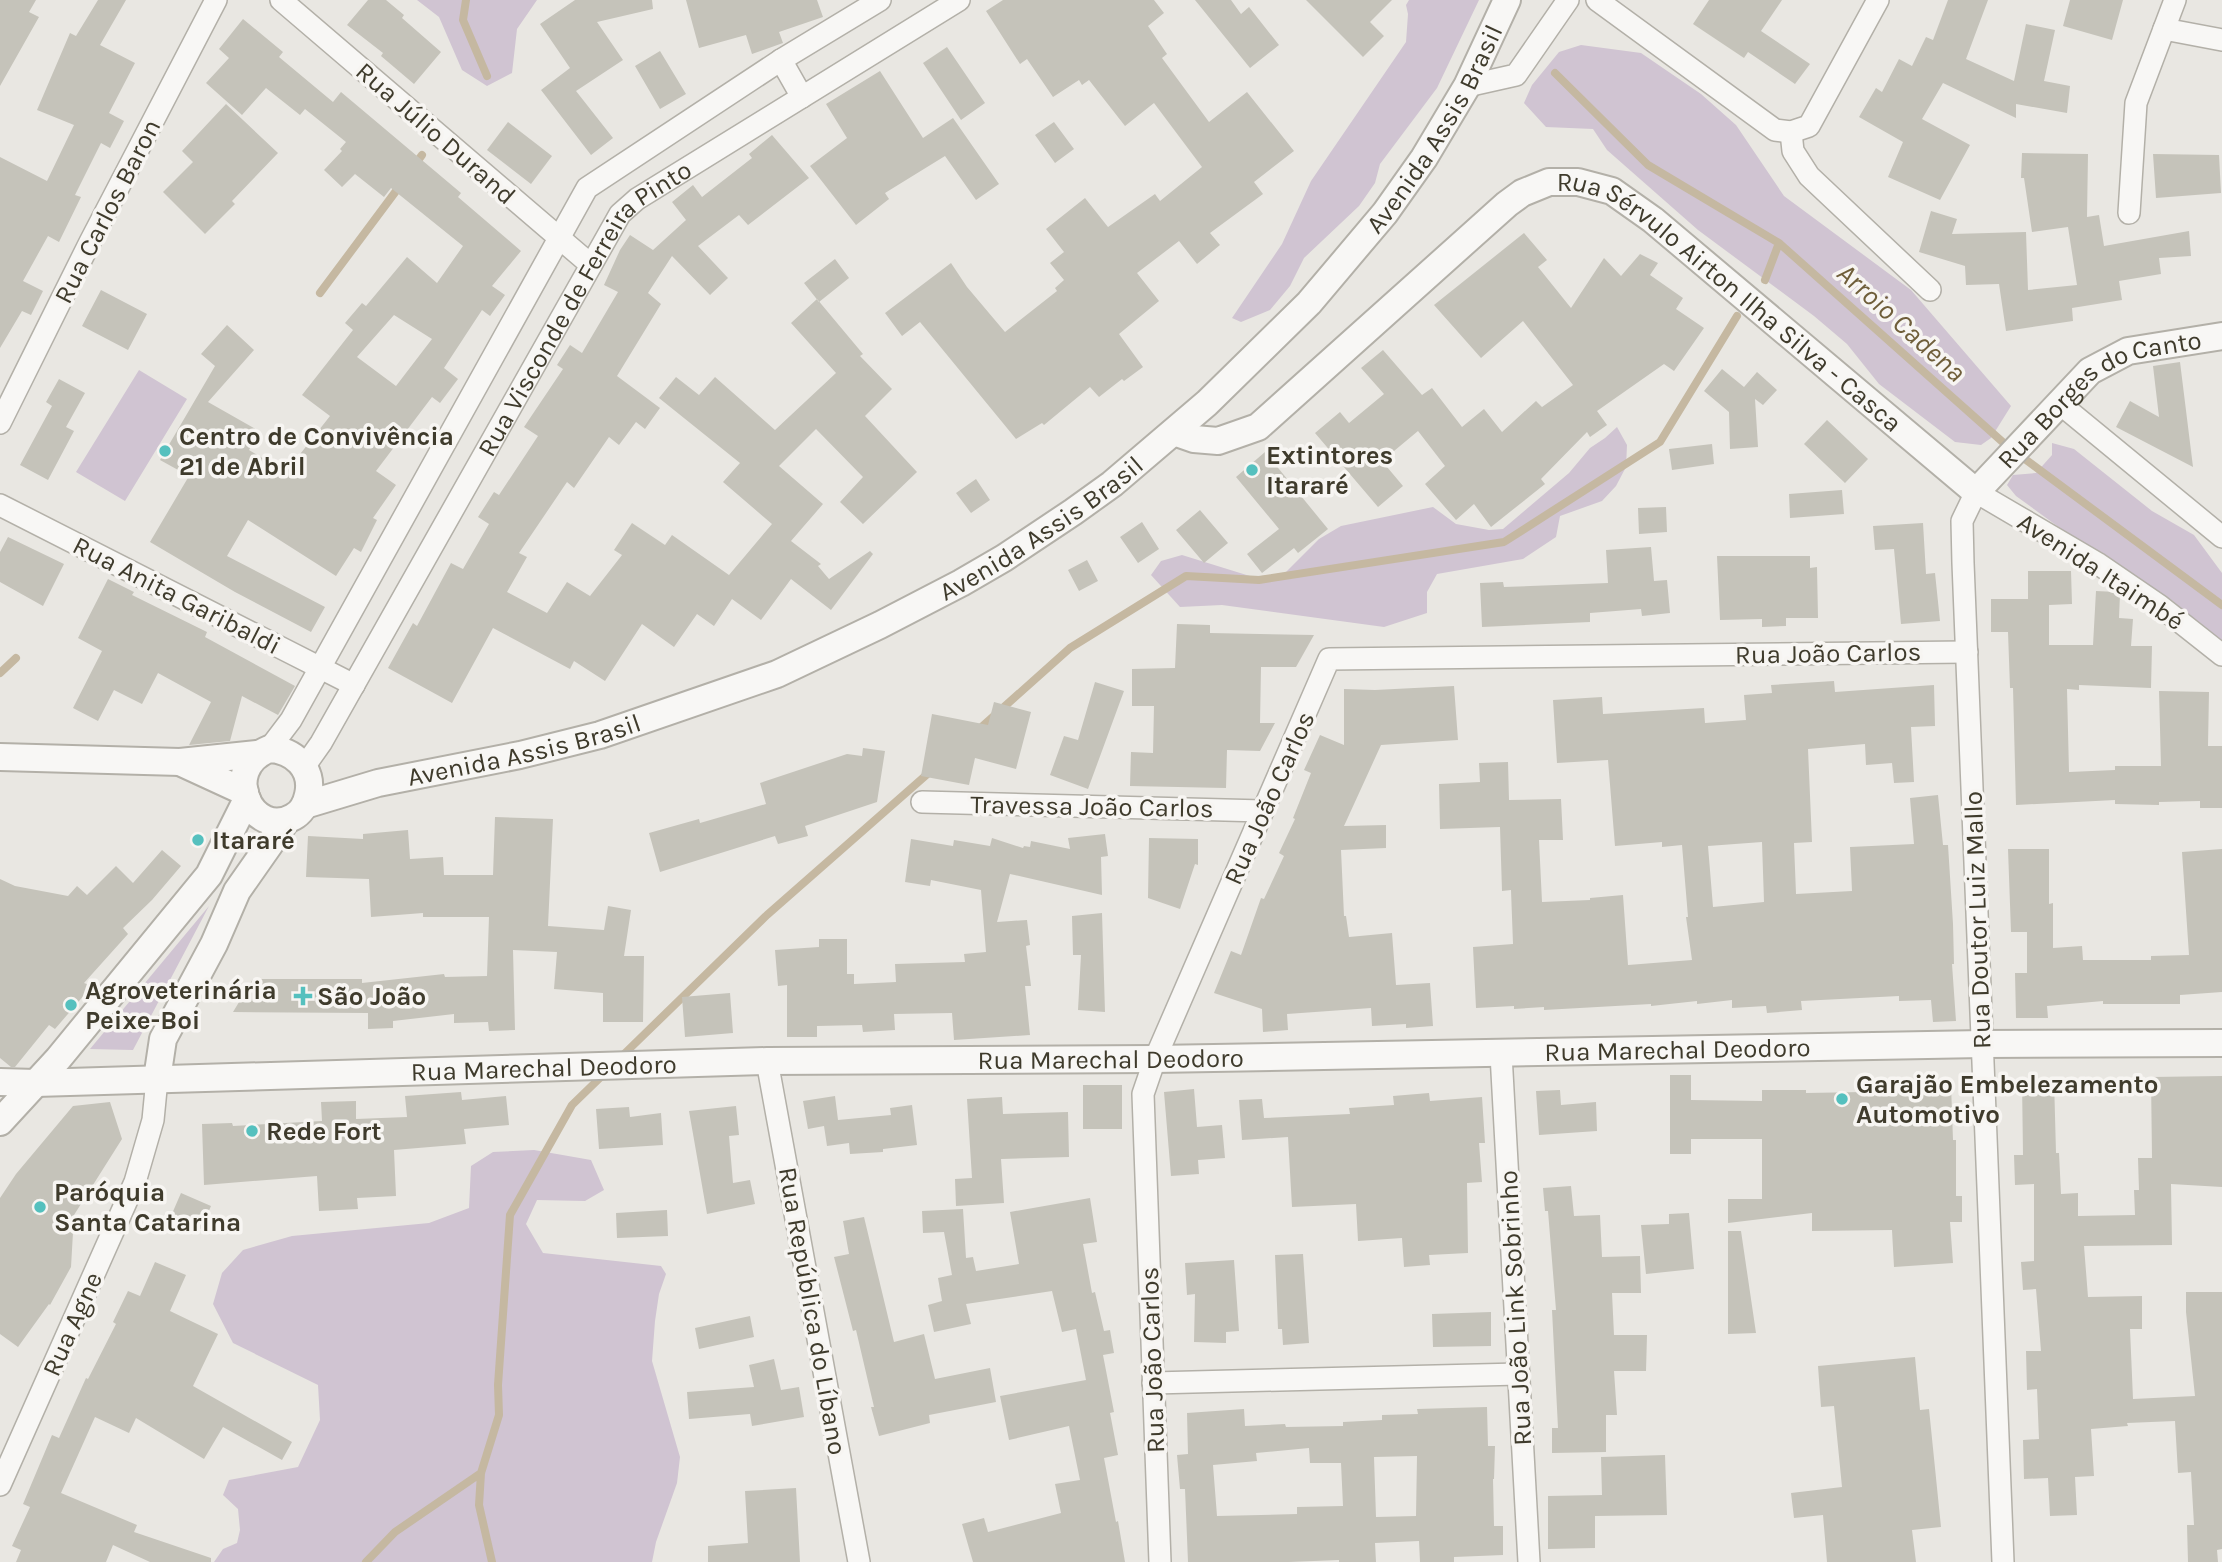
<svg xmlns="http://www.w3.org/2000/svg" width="2222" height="1562" font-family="Karla,sans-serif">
<rect width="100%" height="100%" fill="#e9e7e2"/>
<!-- green -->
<path fill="#d0c4d2" d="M417,0H537L517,29L512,73L487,86L462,70L439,17Z
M1409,0H1479L1437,88L1380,164L1375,183L1359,206L1304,258L1290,286L1270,310L1241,322L1232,318L1282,244L1311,181L1406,42L1408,14L1406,5Z
M1581,45L1641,53L1701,94L1736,125L1784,196L1911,290L2011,406L1991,438L1981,445L1955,442L1879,384L1847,344L1814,316L1698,230L1607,150L1593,129L1546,127L1524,103L1532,85L1559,52Z
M139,370L187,399L125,501L76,472Z
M1617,427L1627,445L1626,467L1616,486L1602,501L1560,516L1556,537L1523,559L1437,574L1427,592V613L1384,627L1222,605L1180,607L1151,575L1161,561L1182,555L1253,577L1285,573L1319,539L1341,526L1433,507L1456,524L1489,530L1503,529L1569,473L1590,448L1605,438Z
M2052,443L2074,449L2152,511L2194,535L2222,573V647L2173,601L2108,563L2016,496L2007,485L2013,475L2036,473L2052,455Z
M209,906L133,1050L90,1049Z
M534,1150L591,1160L604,1190L585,1201L537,1200L526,1224L543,1253L661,1266L666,1274L659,1294L655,1321L652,1361L680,1457L677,1483L656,1542L652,1562H214L223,1549L237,1543L240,1530L238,1509L223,1495L229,1480L298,1467L320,1420L318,1385L233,1343L213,1304L222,1273L243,1250L292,1236L429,1223L469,1208L471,1166L493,1152Z"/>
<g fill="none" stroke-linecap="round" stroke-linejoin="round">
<!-- stream -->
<path stroke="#c5b8a1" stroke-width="8" d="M466,0L463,20L487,76
M1555,73L1648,165L1779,243L2006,445L2222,605
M413,167L422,155
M1765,280L1779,243
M320,293L402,183
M0,673L16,658
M976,732L1070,648L1186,576L1259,580L1504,542L1660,442L1737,316
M620,1058L767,915L932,770
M366,1562L395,1532L481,1473
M492,1562L479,1505L481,1473L499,1415L498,1385L510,1215L572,1105L606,1072"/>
</g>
<!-- building -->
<path fill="#c5c3ba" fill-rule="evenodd" d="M0,0H36L29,12L39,17L0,86Z
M98,0H126L100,45L135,63L109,113L124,121L110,148L101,143L75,195L81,197L59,242L48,236L23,281L43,291L31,315L22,311L0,348V157L47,181L74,125L37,110L70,33L76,36Z
M368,0H386L404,15L402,18L441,52L414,84L381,56L383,53L347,25Z
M575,0H652L653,9L597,22L623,60L576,91L613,138L591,155L541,90L570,68L540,24Z
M686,0H817L823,17L779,32L783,43L752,54L746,35L699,48Z
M1003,0H1154L1164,13L1148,26L1167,54L1162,58L1209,122L1247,92L1294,151L1254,182L1263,194L1210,233L1220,245L1197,264L1179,241L1137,273L1159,301L1119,334L1143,367L1124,381L1122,379L1099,397L1090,387L1044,425L1042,423L1016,439L920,322L902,336L885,313L951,263L967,287L1005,332L1057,291L1055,288L1064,280L1050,263L1064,252L1046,229L1085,198L1108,227L1155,194L1160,201L1202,167L1154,103L1125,126L1089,80L1082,85L1079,80L1053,97L1027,59L1020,64L986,11Z
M1195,0H1231L1241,14L1249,7L1279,45L1250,68Z
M1306,0H1392L1370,22L1384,36L1363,57Z
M1709,0H1782L1761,31L1810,64L1795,84L1748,52L1744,58L1693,24Z
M1948,0H1988L1966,59L2014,81L2026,24L2055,30L2044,81L2070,86L2067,113L2016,104V118L1943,83L1922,119L1970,145L1940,200L1888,177L1903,142L1859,117L1876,88L1882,92L1899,59L1912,66L1926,37L1933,40Z
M2070,0H2123L2112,40L2063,26Z
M243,19L283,52L279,57L333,102L341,92L360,108L461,193L458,197L521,251L492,286L505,295L490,316L482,310L444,368L458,379L440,403L432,397L376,471L396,485L373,518L377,520L361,552L354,548L336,576L248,520L227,556L325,607L311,632L235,592L150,542L189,476L160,460L215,366L201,354L227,325L254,350L208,402L259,431L249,450L286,472L330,416L302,395L353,330L345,323L362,303L366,306L407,257L437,283L463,246L391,188L384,197L355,174L342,187L324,170L342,151L340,149L346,142L305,109L300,115L266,88L242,115L206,83L229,58L219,49ZM394,315L432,339L396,386L357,357Z
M947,47L985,103L961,120L923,63Z
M660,51L686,94L660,109L635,66Z
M880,71L923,138L953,118L999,184L976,200L945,156L885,193L889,199L856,225L810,166L847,138L826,104Z
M226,104L278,153L232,201L235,204L205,234L163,192L193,162L182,151Z
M508,122L552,156L531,184L487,150Z
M1054,122L1074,149L1055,163L1035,135Z
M772,135L809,178L748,225L739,215L698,246L728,278L710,295L672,256L648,293L661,304L617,376L660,408L645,429L636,422L619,445L609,437L574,488L567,482L519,553L527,557L507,592L547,613L567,582L590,596L622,555L614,550L632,523L665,545L672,535L729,575L772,524L723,482L740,463L659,398L676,377L699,395L715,377L775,430L836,373L791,323L817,299L863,354L860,356L892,389L865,416L917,472L863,524L840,502L863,477L816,429L779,466L823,504L791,541L821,564L818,566L829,579L870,551L873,554L831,610L791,579L761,620L732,599L714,626L697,614L674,647L642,624L605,681L574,661L570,669L493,628L452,703L388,668L413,623L417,626L451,563L463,569L489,524L478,517L494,492L499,495L538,436L524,427L563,369L557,365L570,345L582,353L618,292L604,285L620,250L630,235L653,250L686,220L672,202L693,185L702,197L752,158L749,154Z
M2022,153L2088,154L2087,217L2099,215L2104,246L2189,231L2191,256L2159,258L2161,274L2119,281L2122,300L2072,308L2073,321L2006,331L1999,284L1966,285L1965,266L1919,252L1931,211L1957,219L1952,234L2026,232L2028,290L2077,285L2068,227L2032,232L2024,178H2021Z
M2153,154L2219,155L2221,193L2156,198Z
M1524,233L1547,260L1538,267L1571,308L1604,258L1621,276L1640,254L1658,263L1650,275L1683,298L1676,309L1704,328L1674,371L1664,364L1597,411L1607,425L1590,437L1587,432L1541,479L1545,484L1491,527L1474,504L1456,520L1425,484L1445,466L1418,431L1382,461L1403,486L1378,507L1315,433L1340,412L1349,423L1384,394L1361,368L1383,350L1422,395L1432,388L1462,427L1484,409L1502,432L1536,401L1542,407L1573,385L1523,321L1481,358L1434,305Z
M835,259L849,278L819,302L804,283Z
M101,290L147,314L128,350L82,326Z
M2180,362L2193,467L2116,427L2130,401L2159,417L2153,366Z
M1722,369L1744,387L1757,372L1777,390L1763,405L1755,399L1758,447L1730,449L1729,412L1704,391Z
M59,379L85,393L66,427L74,431L48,480L20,465L52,406L46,402Z
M1827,420L1868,459L1845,483L1804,444Z
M1712,444L1714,464L1672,470L1669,449Z
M1265,452L1328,529L1298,553L1294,548L1262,573L1247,554L1279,529L1236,477Z
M976,479L990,500L971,513L956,493Z
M1842,490L1844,514L1790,518L1789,494Z
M1666,507L1667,532L1639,534L1638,508Z
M1200,510L1228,543L1204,563L1176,530Z
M1142,522L1159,549L1138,563L1120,537Z
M1923,523L1926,574L1935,573L1940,621L1901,624L1894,549L1875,550L1873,526Z
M8,537L64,564L43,606L0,582V552Z
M1651,547L1654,581L1667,580L1670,613L1642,616L1641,609L1590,613V622L1482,627L1480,583L1503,582L1504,587L1608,583L1606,550Z
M1717,556H1810V568L1817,567L1818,618H1786V626L1762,627V619L1720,620Z
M1087,560L1098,581L1079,591L1068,570Z
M2028,571H2071L2072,604L2049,605V645H2093L2096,591L2116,592L2120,594L2119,618L2133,619L2131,646H2152L2151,688L2079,685V690L2067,689L2069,772L2115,770V766H2161L2159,691L2209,692L2208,746H2222V808H2200V801L2159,802V805L2115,804V800L2016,805L2013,688H2010L2008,632H1991V599H2028Z
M108,579L134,592L132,595L207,632L205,637L295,686L278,715L242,696L230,741L189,745L211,702L158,673L142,704L114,690L98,721L73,708L102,651L78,638Z
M1177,624L1210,625V633L1314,635L1296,667H1261L1260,723H1275L1260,751L1227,750L1226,788L1130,786L1131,752L1153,753L1154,706H1132V669L1175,668Z
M1834,681L1835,692L1934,685L1935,726L1911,727L1914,782L1894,783L1892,763L1866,765L1865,744L1808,749L1812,842L1794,843L1796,894L1852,891L1850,847L1914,844L1910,798L1938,795L1943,845H1948L1953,924L1954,964H1952L1956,1021L1933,1022L1931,1000L1899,1001V996L1801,1001L1802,1010L1767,1013L1766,1006L1732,1008V1000L1697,1004V1001L1651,1006V1004L1544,1010V1007L1514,1009V1006L1476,1008L1473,947L1513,944L1511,890L1502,891L1500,827L1440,829L1439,784L1480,782L1479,763L1508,762L1509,800L1561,799L1563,840H1539L1542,902L1590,900V898L1623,895L1628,965L1692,960L1686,917H1688L1682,845L1662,847V842L1615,846L1608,760L1557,763L1553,700L1602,697L1603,714L1704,708L1705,723L1746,720L1744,695L1772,693L1771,685ZM1762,842L1764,902L1713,907L1708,846Z
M1095,682L1124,691L1088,789L1050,775L1064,736L1078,740Z
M1454,686L1458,740L1381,745L1344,826L1386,825V848L1341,850L1344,916H1346L1349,937L1392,933L1396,985L1430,983L1433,1026L1406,1028V1024L1372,1026L1371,1008L1287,1014L1288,1030L1263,1032L1262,1009L1214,993L1231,951L1241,955L1261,898L1264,899L1284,856L1279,853L1295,819L1293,818L1311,773L1304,770L1320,735L1344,745V689L1375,690Z
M994,702L1031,712L1016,769L975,758L969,785L921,776L932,714L988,725Z
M863,748L885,751L877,802L805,826L808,836L778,844L775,836L660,872L649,833L699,819L700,823L766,804L760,783L847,754L862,756Z
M495,817L553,819L548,926L604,930L608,906L631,910L624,956H644L643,1022H603V993L554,989L557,952L513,950L515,1030L489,1031L488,1022L454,1023V1014L393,1021V1028L368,1029V1013L233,1012L253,979H362V983L444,974L445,977L487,976L489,917H423V913L371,917L369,879L306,877L308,836L363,839V834L408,830L410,859L443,857L444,875H493Z
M1105,834L1108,856L1101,857L1102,895L1010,874L997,922L1027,920L1030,945L1026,946L1031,986H1025L1030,1035L954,1040L952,1013L894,1014L895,1030L863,1032L862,1025L817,1026V1037H787V985L778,986L775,950L819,947V939H847V974H854V984L896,982L895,964L965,962L964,954L986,952L981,890L931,880L930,886L905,882L911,839L953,846L954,840L990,846L992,838L1023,848L1024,846L1030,847L1031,841L1070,849L1068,838Z
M1149,838L1198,839V865L1195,864L1180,909L1148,898Z
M2008,849H2049V904L2053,903V948L2082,946L2083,960H2151V956L2189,955L2182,852L2222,849V992L2180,995V1004H2103V1001L2047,1006L2048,1018H2016L2015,973H2027V932H2011Z
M162,850L181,866L152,900L123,928L128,934L84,983L92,986L55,1029L49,1025L15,1067H11L0,1058V879L15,886L68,896L77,886L87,895L116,866L133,883Z
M1102,913L1105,1012L1078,1010L1081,955H1073L1072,916Z
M730,993L733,1033L685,1037L682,997Z
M1670,1075H1691V1100L1762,1101V1090H1806V1093L1863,1092V1084L1892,1083L1893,1088L1951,1085L1953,1140H1956V1196H1962V1222H1950L1953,1263L1894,1267L1892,1230L1812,1231V1213L1728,1223V1199H1762V1139H1691V1154H1670Z
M2222,1076V1187L2171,1184L2172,1245L2084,1246L2088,1297L2142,1296V1329H2130L2133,1399L2195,1396L2186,1312V1292H2222V1549L2217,1550L2218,1562H2188L2187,1525H2194L2191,1472L2178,1473L2175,1421L2127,1423L2128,1426L2091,1429L2094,1476L2075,1477L2077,1515L2050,1516L2048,1478L2024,1479L2023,1440L2039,1439L2037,1389L2027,1390L2026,1351H2041L2036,1289L2023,1290L2021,1262L2034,1261V1184L2015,1185L2014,1155H2023L2022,1080L2054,1079L2056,1153H2059L2061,1194L2078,1193V1216L2135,1215L2134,1190H2139L2138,1158H2152L2151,1077Z
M1083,1085H1122V1129H1083Z
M1194,1089L1197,1127L1222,1125L1225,1158L1198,1160L1199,1174L1171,1176L1164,1092Z
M1560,1090L1561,1105L1596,1102L1597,1131L1539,1135L1536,1091Z
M461,1092L462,1100L506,1096L509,1125L464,1129L466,1144L394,1150L396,1196L357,1198L358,1209L319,1211L317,1176L204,1185L202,1124L232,1123L233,1126L322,1121L321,1102L356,1101V1119L407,1117L405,1096Z
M1429,1093L1430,1101L1482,1097L1485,1143H1479L1482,1182L1467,1183L1468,1253L1429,1255L1430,1265L1404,1267L1402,1238L1358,1241L1356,1204L1292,1207L1288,1137L1242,1140L1239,1100L1262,1099L1264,1118L1350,1114L1349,1108L1394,1105L1393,1096Z
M835,1096L838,1120L891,1115L890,1108L912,1105L917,1145L883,1149V1152L850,1154L849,1143L827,1146L824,1126L808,1129L803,1101Z
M1002,1097L1003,1114L1068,1112L1069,1157L1001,1159L1004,1203L956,1206L955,1179L972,1178L967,1099Z
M110,1102L122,1139L74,1215L71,1267L50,1305L49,1304L18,1347L0,1334V1198L16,1174L73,1106Z
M736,1106L739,1135L729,1136L733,1183L750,1180L755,1204L707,1214L689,1111Z
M629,1107L630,1117L661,1113L663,1145L599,1149L596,1109Z
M1571,1186L1574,1216L1600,1215L1602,1257L1640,1256L1641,1293H1612L1614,1335H1647L1646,1371H1614L1617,1415H1606V1452L1552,1453V1428H1558L1552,1310H1556L1548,1211H1545L1543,1188Z
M181,1193L211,1206L201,1229L171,1216Z
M1090,1198L1097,1242L1083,1244L1092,1293L1095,1292L1104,1331L1110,1330L1114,1353L1103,1355L1114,1412L1110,1413L1118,1455L1104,1458L1116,1522L1118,1521L1125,1562H973L962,1524L984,1518L988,1532L1061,1513L1055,1484L1080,1480L1069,1426L1009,1440L1000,1396L1086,1380L1076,1329L1062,1332L1052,1291L966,1304L971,1324L934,1332L928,1305L942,1301L938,1278L952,1275L944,1232L923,1233L922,1211L963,1209L966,1258L973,1257L976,1271L1019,1264L1010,1212Z
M667,1210L668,1236L617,1238L616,1213Z
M1689,1213L1694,1269L1646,1274L1641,1225L1669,1224V1214Z
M864,1217L894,1342L924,1334L935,1379L990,1368L996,1402L929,1415L930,1423L879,1436L871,1407H874L856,1330L853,1331L834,1257L849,1254L843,1221Z
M1728,1231H1741L1756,1333L1728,1334Z
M1303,1254L1309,1343L1283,1345L1282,1329H1278L1275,1255Z
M1234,1260L1239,1331L1226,1332V1343L1194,1342L1195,1294L1187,1295L1185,1263Z
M155,1262L186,1275L170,1311L218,1334L193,1386L292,1442L282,1460L223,1427L204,1459L136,1418L129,1433L95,1417L61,1493L137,1525L134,1532L211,1558V1562H150L113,1545L106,1562H16L21,1550L12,1546L30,1507L23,1504L52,1435L59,1438L86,1378L88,1379L116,1324L113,1322L128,1291L140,1296Z
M1491,1312V1346L1433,1347L1432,1314Z
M750,1316L754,1337L699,1349L695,1328Z
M1915,1357L1920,1410L1929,1409L1941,1527L1912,1530L1916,1562H1827L1823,1515L1794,1518L1791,1493L1842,1487L1834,1406L1821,1407L1818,1366Z
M774,1359L781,1390L799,1387L804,1417L752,1426L750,1414L689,1419L687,1392L754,1387L749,1365Z
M1487,1407L1488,1446H1495L1494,1479H1493L1494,1526H1503V1555L1454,1557V1562H1420L1419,1541L1375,1543L1376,1562H1339V1560L1289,1562H1188L1185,1489H1180L1177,1455L1188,1454L1187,1413L1244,1409L1245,1426L1285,1424L1286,1427L1343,1426V1422L1382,1420V1415L1418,1414L1417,1409ZM1309,1448L1310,1463H1341L1343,1506L1297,1507V1514L1217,1516L1213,1465L1257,1461L1256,1453ZM1417,1456L1416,1516L1376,1517L1374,1457Z
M1665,1455L1667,1515L1595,1516V1548L1548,1549V1496L1602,1495L1601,1457Z
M796,1488L800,1562H708V1546L748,1543L745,1491Z"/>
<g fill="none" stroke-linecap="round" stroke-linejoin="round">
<defs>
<g id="minor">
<path d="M281,0L591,265"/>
<path d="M1597,0L1775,130L1791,132L1809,126L1878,0"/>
<path d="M2164,29L2222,40"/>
<path d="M781,60L802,97"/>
<path d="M1467,86L1516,75L1568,0"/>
<path d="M1791,132L1793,151L1809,176L1930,290"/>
<path d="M2129,213L2136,103L2175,0"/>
<path d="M2059,403L2222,537"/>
<path d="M0,423L90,242L216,0"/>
<path d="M0,505L354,685"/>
<path d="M269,749L291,720L587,188L781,60L880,0"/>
<path id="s1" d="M304,767L321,743L620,214L637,199L959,0"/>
<path d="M922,802L1263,811"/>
<path d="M1501,1054L1529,1562"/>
<path d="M767,1061L859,1562"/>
<path d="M1153,1383L1519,1374"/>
<path d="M0,1485L135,1182L153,1120L157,1079"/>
<path d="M1160,1562L1143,1094L1155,1059L1329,659L1967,652"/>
<path d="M2003,1562L1963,563L1962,521L1976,492L2097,563L2160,606L2222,655"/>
</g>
<g id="tertiary">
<path id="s2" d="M1174,432L1194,439L1218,441L1258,427L1507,204L1522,193L1549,182H1578L1612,191L1653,220L1976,492L2090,371L2128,351L2222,336"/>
<path d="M269,749C294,750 314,769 308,795C306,804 301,813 293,817C253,840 218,770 269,749Z"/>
<path d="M0,757L180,762L257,754"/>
<path d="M182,763L245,792"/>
<path id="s3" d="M305,805L378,783L520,755L600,735L777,674L880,625L961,583L1004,558L1073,512L1112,484L1207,403L1309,303L1385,213L1424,158L1467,86L1507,0"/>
<path d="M157,1079L163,1039L214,944L237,891L286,821"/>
<path id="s4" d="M0,1082L36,1083L767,1061L1155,1059L1982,1044L2222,1043"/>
<path d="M0,1122L58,1059L209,875L247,799"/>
</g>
</defs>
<!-- minor casing -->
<use href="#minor" stroke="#b3b0a8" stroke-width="24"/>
<!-- tertiary casing -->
<use href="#tertiary" stroke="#b3b0a8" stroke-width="30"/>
<!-- minor -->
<use href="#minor" stroke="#f8f7f5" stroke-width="21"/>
<!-- tertiary -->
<use href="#tertiary" stroke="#f8f7f5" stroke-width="26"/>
</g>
<!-- markers -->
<g fill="#55c0be" stroke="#f7f5f2" stroke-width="2.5">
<circle cx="165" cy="451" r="7"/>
<circle cx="1252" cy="470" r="7"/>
<circle cx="198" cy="840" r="7"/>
<path d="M299.5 985.5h7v7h7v7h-7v7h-7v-7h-7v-7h7z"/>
<circle cx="71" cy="1005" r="7"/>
<circle cx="1842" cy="1099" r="7"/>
<circle cx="252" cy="1131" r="7"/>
<circle cx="40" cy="1207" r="7"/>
</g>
<g text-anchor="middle" stroke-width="7" stroke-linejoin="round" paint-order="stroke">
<!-- street labels -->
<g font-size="26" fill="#3f3b2c" stroke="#f7f5f2">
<text dy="9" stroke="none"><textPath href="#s3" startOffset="1360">Avenida Assis Brasil</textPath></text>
<text transform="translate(436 133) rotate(41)" y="9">Rua Júlio Durand</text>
<text transform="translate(107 211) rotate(-63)" y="9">Rua Carlos Baron</text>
<text dy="9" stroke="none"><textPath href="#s2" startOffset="691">Rua Sérvulo Airton Ilha Silva - Casca</textPath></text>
<text dy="9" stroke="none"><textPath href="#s1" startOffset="541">Rua Visconde de Ferreira Pinto</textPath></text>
<text dy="9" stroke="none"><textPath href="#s2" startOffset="1167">Rua Borges do Canto</textPath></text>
<text dy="9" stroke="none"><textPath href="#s3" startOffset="793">Avenida Assis Brasil</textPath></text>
<text transform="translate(2101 571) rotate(33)" y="9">Avenida Itaimbé</text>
<text transform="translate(177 595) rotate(27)" y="9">Rua Anita Garibaldi</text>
<text transform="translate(1828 653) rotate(-1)" y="9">Rua João Carlos</text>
<text dy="9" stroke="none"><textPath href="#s3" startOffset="226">Avenida Assis Brasil</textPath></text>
<text transform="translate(1269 798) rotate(-66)" y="9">Rua João Carlos</text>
<text transform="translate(1092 806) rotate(1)" y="9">Travessa João Carlos</text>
<text transform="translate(1977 920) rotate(-92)" y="9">Rua Doutor Luiz Mallo</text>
<text dy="9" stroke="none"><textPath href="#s4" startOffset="1678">Rua Marechal Deodoro</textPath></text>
<text dy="9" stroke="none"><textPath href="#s4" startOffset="1111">Rua Marechal Deodoro</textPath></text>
<text dy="9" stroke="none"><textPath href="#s4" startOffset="544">Rua Marechal Deodoro</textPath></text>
<text transform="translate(1515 1308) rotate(-93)" y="9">Rua João Link Sobrinho</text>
<text transform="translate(813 1311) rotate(80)" y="9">Rua República do Líbano</text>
<text transform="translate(72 1324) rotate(-66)" y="9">Rua Agne</text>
<text transform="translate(1152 1360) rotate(-92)" y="9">Rua João Carlos</text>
</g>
<!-- poi labels -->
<g font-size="26" font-weight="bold" fill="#3f3b2c" stroke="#f7f5f2" text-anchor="start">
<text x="179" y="445">Centro de Convivência<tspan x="179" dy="30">21 de Abril</tspan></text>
<text x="1266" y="464">Extintores<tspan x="1266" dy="30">Itararé</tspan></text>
<text x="212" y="849">Itararé</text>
<text x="85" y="999">Agroveterinária<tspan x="85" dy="30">Peixe-Boi</tspan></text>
<text x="317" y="1005">São João</text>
<text x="1856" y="1093">Garajão Embelezamento<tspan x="1856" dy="30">Automotivo</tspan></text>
<text x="266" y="1140">Rede Fort</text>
<text x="54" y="1201">Paróquia<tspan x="54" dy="30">Santa Catarina</tspan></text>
</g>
<!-- water labels -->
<g font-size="28" font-style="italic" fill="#6f5e3a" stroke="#f7f5f2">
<text transform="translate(1902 322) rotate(42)" y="10">Arroio Cadena</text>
</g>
</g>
</svg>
